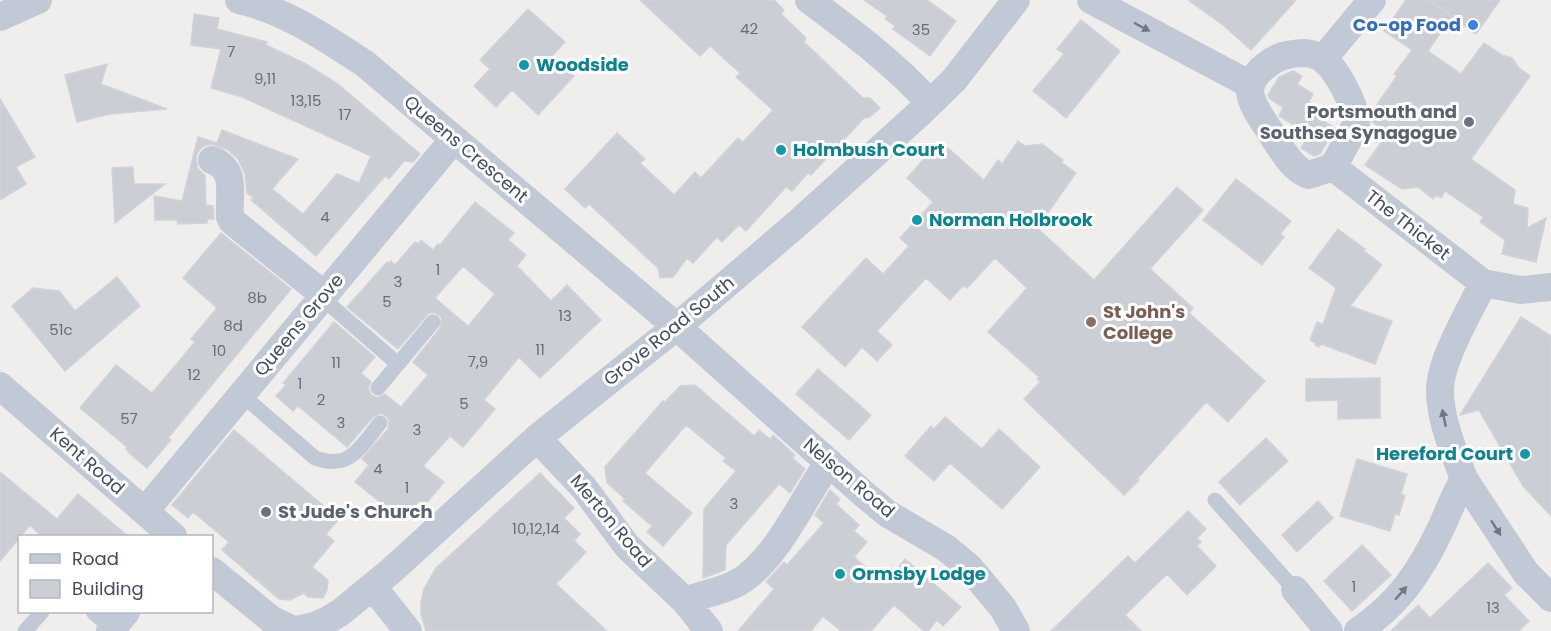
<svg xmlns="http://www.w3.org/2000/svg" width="1551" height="631" font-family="Poppins,sans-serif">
<rect width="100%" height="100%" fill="#f0eeed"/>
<!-- building -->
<path fill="#ccced6" stroke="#d1d2da" stroke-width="1.5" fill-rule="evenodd" d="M640,0H774L784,10L781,14L806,38L804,42L863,98H870L880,108L870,117L864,118L811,175L808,173L792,191L786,187L746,231L739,225L722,242L717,237L693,263L687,258L673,277L660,278L658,268L589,204L585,208L565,189L617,133L645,159L640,163L674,195L695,172L701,178L738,138L743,142L773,110L736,77L740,73L710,46L700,56Z
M864,0H927L956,21L930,56L893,29L895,26L885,19L887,16Z
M1188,0H1296L1251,50L1223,25Z
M1406,0H1429L1452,16L1428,51L1461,74L1484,43L1502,55L1512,58L1519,68L1530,76L1471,159L1515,190L1513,204L1528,208L1527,228L1546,218L1536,262L1502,254L1505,240L1480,222L1483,217L1445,191L1441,198L1436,195L1433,199L1418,187L1402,189L1365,165L1388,133L1372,122L1371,113L1397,76L1394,74L1412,50L1384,31Z
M1429,0H1500L1476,34Z
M528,9L565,42L552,56L574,76L538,115L512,90L496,107L474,86L490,69L480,60Z
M194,14L219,18L217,29L267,42L266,45L306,64L338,84L420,154L413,162L404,161L389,179L385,176L316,256L251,200L254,198L247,193L245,174L238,159L228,150L212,144L203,146L197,153L196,160L198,169L205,175L206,205L213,206L214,219H207V223L178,224L177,220H155L154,196L182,201L198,137L217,143L222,130L298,159L272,189L303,214L337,174L359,183L371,156L242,97L211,88L221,49L191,45Z
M1081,20L1120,51L1066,118L1033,91L1064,54L1057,49Z
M107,64L101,84L167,109L110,114L77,122L65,75Z
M1293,71L1302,76L1297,84L1313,94L1309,102L1324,111L1319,118L1335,128L1320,154L1314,156L1301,148L1305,142L1290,133L1294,125L1279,116L1283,107L1270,99L1268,95L1279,77Z
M0,99L35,157L16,167L26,184L0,200Z
M940,141L984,180L998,160L1002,164L1018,141L1025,146L1042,144L1063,160L1061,162L1076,173L1037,228L1094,280L1177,187L1203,210L1150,269L1193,308L1189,313L1265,381L1228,422L1206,402L1137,479L1139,480L1124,495L1024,399L1040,382L1037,379L1039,377L988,332L1027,288L995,258L967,288L963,286L950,300L926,278L877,331L892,345L877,361L862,347L845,367L802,327L866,258L883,274L909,246L900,238L933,202L907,178Z
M133,167L134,184H165L115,223L112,168Z
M1236,179L1291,221L1280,234L1284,237L1262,265L1203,220Z
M475,202L514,233L508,240L526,255L517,266L551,301L567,285L601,320L540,378L519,357L484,400L495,409L463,447L450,436L423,466L444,482L424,506L418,502L405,518L388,504L386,507L355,482L369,465L362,459L388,429L389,420L386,416L381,413L373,417L347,447L298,406L293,411L276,396L286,385L283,383L334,322L375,357L361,373L371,382L368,387L371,395L377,398L385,394L401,407L428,375L413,362L440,328L442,318L435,313H429L398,349L347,307L387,262L388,263L391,261L395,265L415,242L418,244L421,240L433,250L438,244L440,245ZM463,266L495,294L468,326L435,298Z
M1338,229L1365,249L1364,251L1382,265L1350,306L1392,321L1375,364L1321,344L1319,347L1315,345L1316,343L1310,340L1317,322L1323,324L1336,288L1309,268Z
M221,233L291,289L168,438L171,440L147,468L130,454L126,449L127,447L80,408L116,365L152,393L195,342L191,339L217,308L183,278Z
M117,277L140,306L65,371L12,306L33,288L59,291L75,311Z
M1521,317L1551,336V516L1523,486L1479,410L1460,415Z
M818,369L871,415L849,440L796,394Z
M1380,378V418L1338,419V400L1306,401V379Z
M695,385L754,436L759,430L770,439L773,435L795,455L792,458L805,469L790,493L779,484L726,545L725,570L703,578L704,509L736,471L723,461L726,458L686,425L645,473L692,513L663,546L647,532L652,526L623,501L625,499L607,483L605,467L663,401L665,402L680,386Z
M945,417L982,449L999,429L1040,467L1002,509L950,463L934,481L905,456L931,426L934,429Z
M234,430L339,519L326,534L334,541L312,567L328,580L327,590L323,598L308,597L304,593L290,600L279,599L222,550L229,542L193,512L188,518L172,505Z
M1266,438L1288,461L1240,505L1219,482Z
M1357,459L1407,474L1401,494L1405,496L1399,515L1395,514L1390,531L1340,516Z
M0,472L57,519L78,494L129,537H42L30,525L0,561Z
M540,473L574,508L564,518L580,534L574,541L586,552L556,584L607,631H426L421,615V602L424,589L436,568Z
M830,490L840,499L836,504L859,525L854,531L867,542L854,557L885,584L905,559L961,607L943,626L937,620L928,631H924L894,605L871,631H841L823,616L811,631H738L774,589L766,582L784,562L787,565L824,523L815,515Z
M1318,501L1333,518L1297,552L1282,535Z
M1188,511L1206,529L1197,538L1201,542L1197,546L1216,566L1187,595L1167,574L1125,615L1141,631H1051L1128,556L1135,563Z
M1362,545L1391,575L1352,611L1324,581Z
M1488,563L1512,588L1504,595L1529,621L1519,631H1391L1418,605L1430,618Z"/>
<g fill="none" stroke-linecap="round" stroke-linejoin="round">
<!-- lane -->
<path stroke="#c2c9d6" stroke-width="15" d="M322,298L398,364L378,388
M398,364L433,322
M242,395L315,458C350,471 361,446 380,423
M1215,500L1295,590
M93,612L112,629
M25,631L42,612"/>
<!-- street -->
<path stroke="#c2c9d6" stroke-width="28" d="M239,0C285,10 325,38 364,63L676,326L865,495L888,514L946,548L969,567L1003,608L1016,631
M809,0C852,32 894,63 930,103
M1091,0L1251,85
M0,17L38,0
M1306,53C1312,54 1319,56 1324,60C1337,70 1358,109 1356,125L1333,167L1309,175C1292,169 1283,151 1274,138C1266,124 1252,108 1250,92C1248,77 1270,60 1283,56C1290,54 1298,53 1306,53Z
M1323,59L1372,0
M212,160C238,170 228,195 230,217L232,221L324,295
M1333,167L1483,283L1521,290L1551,287
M0,386L173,536
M537,438L584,488L627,546L685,601L709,631
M1464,479L1526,573L1551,598
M145,511L454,139
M212,571L272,620L291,629L297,630L314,626L326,621L341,612L391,571L537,438L681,323L798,223L922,111L954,80L1016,0
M373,587L408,631
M1295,590L1329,631
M685,601C702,594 721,592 737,583C776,562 803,498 829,462
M110,631L126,612
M1358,631C1398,604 1419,574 1440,530C1449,512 1453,497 1464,479C1454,451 1440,421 1440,390C1440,360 1470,311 1483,283"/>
</g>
<!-- one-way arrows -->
<defs><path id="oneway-solid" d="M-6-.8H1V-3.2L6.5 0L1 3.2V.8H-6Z" transform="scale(1.5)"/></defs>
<g fill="#707887">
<use href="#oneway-solid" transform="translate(1142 27) rotate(28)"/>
<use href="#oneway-solid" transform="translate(1444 418) rotate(-102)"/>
<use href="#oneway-solid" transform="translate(1496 528) rotate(57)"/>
<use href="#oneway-solid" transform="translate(1401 593) rotate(-49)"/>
</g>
<!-- markers -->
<circle fill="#3f7fe0" stroke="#fff" stroke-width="2" cx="1473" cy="25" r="6"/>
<g fill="#0f9aa8" stroke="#fff" stroke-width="2">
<circle cx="524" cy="65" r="6"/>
<circle cx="781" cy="150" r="6"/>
<circle cx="917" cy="220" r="6"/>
<circle cx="1525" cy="454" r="6"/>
<circle cx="840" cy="574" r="6"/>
</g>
<g fill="#6b7280" stroke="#fff" stroke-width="2">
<circle cx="1469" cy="122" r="6"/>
<circle cx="266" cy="512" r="6"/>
</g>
<circle fill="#8d6e63" stroke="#fff" stroke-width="2" cx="1091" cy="322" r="6"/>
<g text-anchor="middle" stroke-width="6" stroke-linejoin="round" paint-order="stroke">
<!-- number labels -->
<g font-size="15" fill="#666c7a">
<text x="749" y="34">42</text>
<text x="921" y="35">35</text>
<text x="231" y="57">7</text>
<text x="265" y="84">9,11</text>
<text x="306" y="106">13,15</text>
<text x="345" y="120">17</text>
<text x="325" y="222">4</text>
<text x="438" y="275">1</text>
<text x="398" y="287">3</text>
<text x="257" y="303">8b</text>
<text x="387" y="307">5</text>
<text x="565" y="321">13</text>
<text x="233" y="331">8d</text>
<text x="61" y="335">51c</text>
<text x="540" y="355">11</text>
<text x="219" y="356">10</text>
<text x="478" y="367">7,9</text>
<text x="336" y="368">11</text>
<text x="194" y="380">12</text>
<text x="300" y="389">1</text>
<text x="321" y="405">2</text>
<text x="464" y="409">5</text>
<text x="129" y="424">57</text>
<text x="341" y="428">3</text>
<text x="417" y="435">3</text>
<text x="378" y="474">4</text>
<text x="407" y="493">1</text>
<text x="734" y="509">3</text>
<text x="536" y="534">10,12,14</text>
<text x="1354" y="592">1</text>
<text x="1493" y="613">13</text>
</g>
<!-- shop labels -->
<g font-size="18" font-weight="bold" fill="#366cbe" stroke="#fff" text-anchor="end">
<text x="1461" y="31">Co-op Food</text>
</g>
<!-- culture labels -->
<g font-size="18" font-weight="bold" fill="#0d838f" stroke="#fff" text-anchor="start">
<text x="536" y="71">Woodside</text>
<text x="793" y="156">Holmbush Court</text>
<text x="929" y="226">Norman Holbrook</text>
<text x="1513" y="460" text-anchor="end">Hereford Court</text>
<text x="852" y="580">Ormsby Lodge</text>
</g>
<!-- worship labels -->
<g font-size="18" font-weight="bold" fill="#5b616d" stroke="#fff" text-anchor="end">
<text x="1457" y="118">Portsmouth and<tspan x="1457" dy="21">Southsea Synagogue</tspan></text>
<text x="278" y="518" text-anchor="start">St Jude's Church</text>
</g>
<!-- street labels -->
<g font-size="18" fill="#444c5c" stroke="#fff">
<text transform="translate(466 149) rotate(40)" y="6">Queens Crescent</text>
<text transform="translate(1408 225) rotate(38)" y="6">The Thicket</text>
<text transform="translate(299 325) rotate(-50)" y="6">Queens Grove</text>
<text transform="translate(669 331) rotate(-39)" y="6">Grove Road South</text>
<text transform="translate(87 461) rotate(41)" y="6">Kent Road</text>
<text transform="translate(849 478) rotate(40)" y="6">Nelson Road</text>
<text transform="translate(611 521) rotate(50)" y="6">Merton Road</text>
</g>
<!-- education labels -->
<g font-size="18" font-weight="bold" fill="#785e54" stroke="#fff" text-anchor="start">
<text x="1103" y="318">St John's<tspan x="1103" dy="21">College</tspan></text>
</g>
</g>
<!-- legend -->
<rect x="18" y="535" width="195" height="78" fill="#ffffff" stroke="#b4b7be" stroke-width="1.5"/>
<rect x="30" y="554" width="30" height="9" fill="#c2c9d6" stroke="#b4b7be" stroke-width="1.5"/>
<text x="72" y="565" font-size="18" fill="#444c5c">Road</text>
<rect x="30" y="580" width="30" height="18" fill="#ccced6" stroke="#b4b7be" stroke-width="1.5"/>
<text x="72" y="595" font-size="18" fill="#444c5c">Building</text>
</svg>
